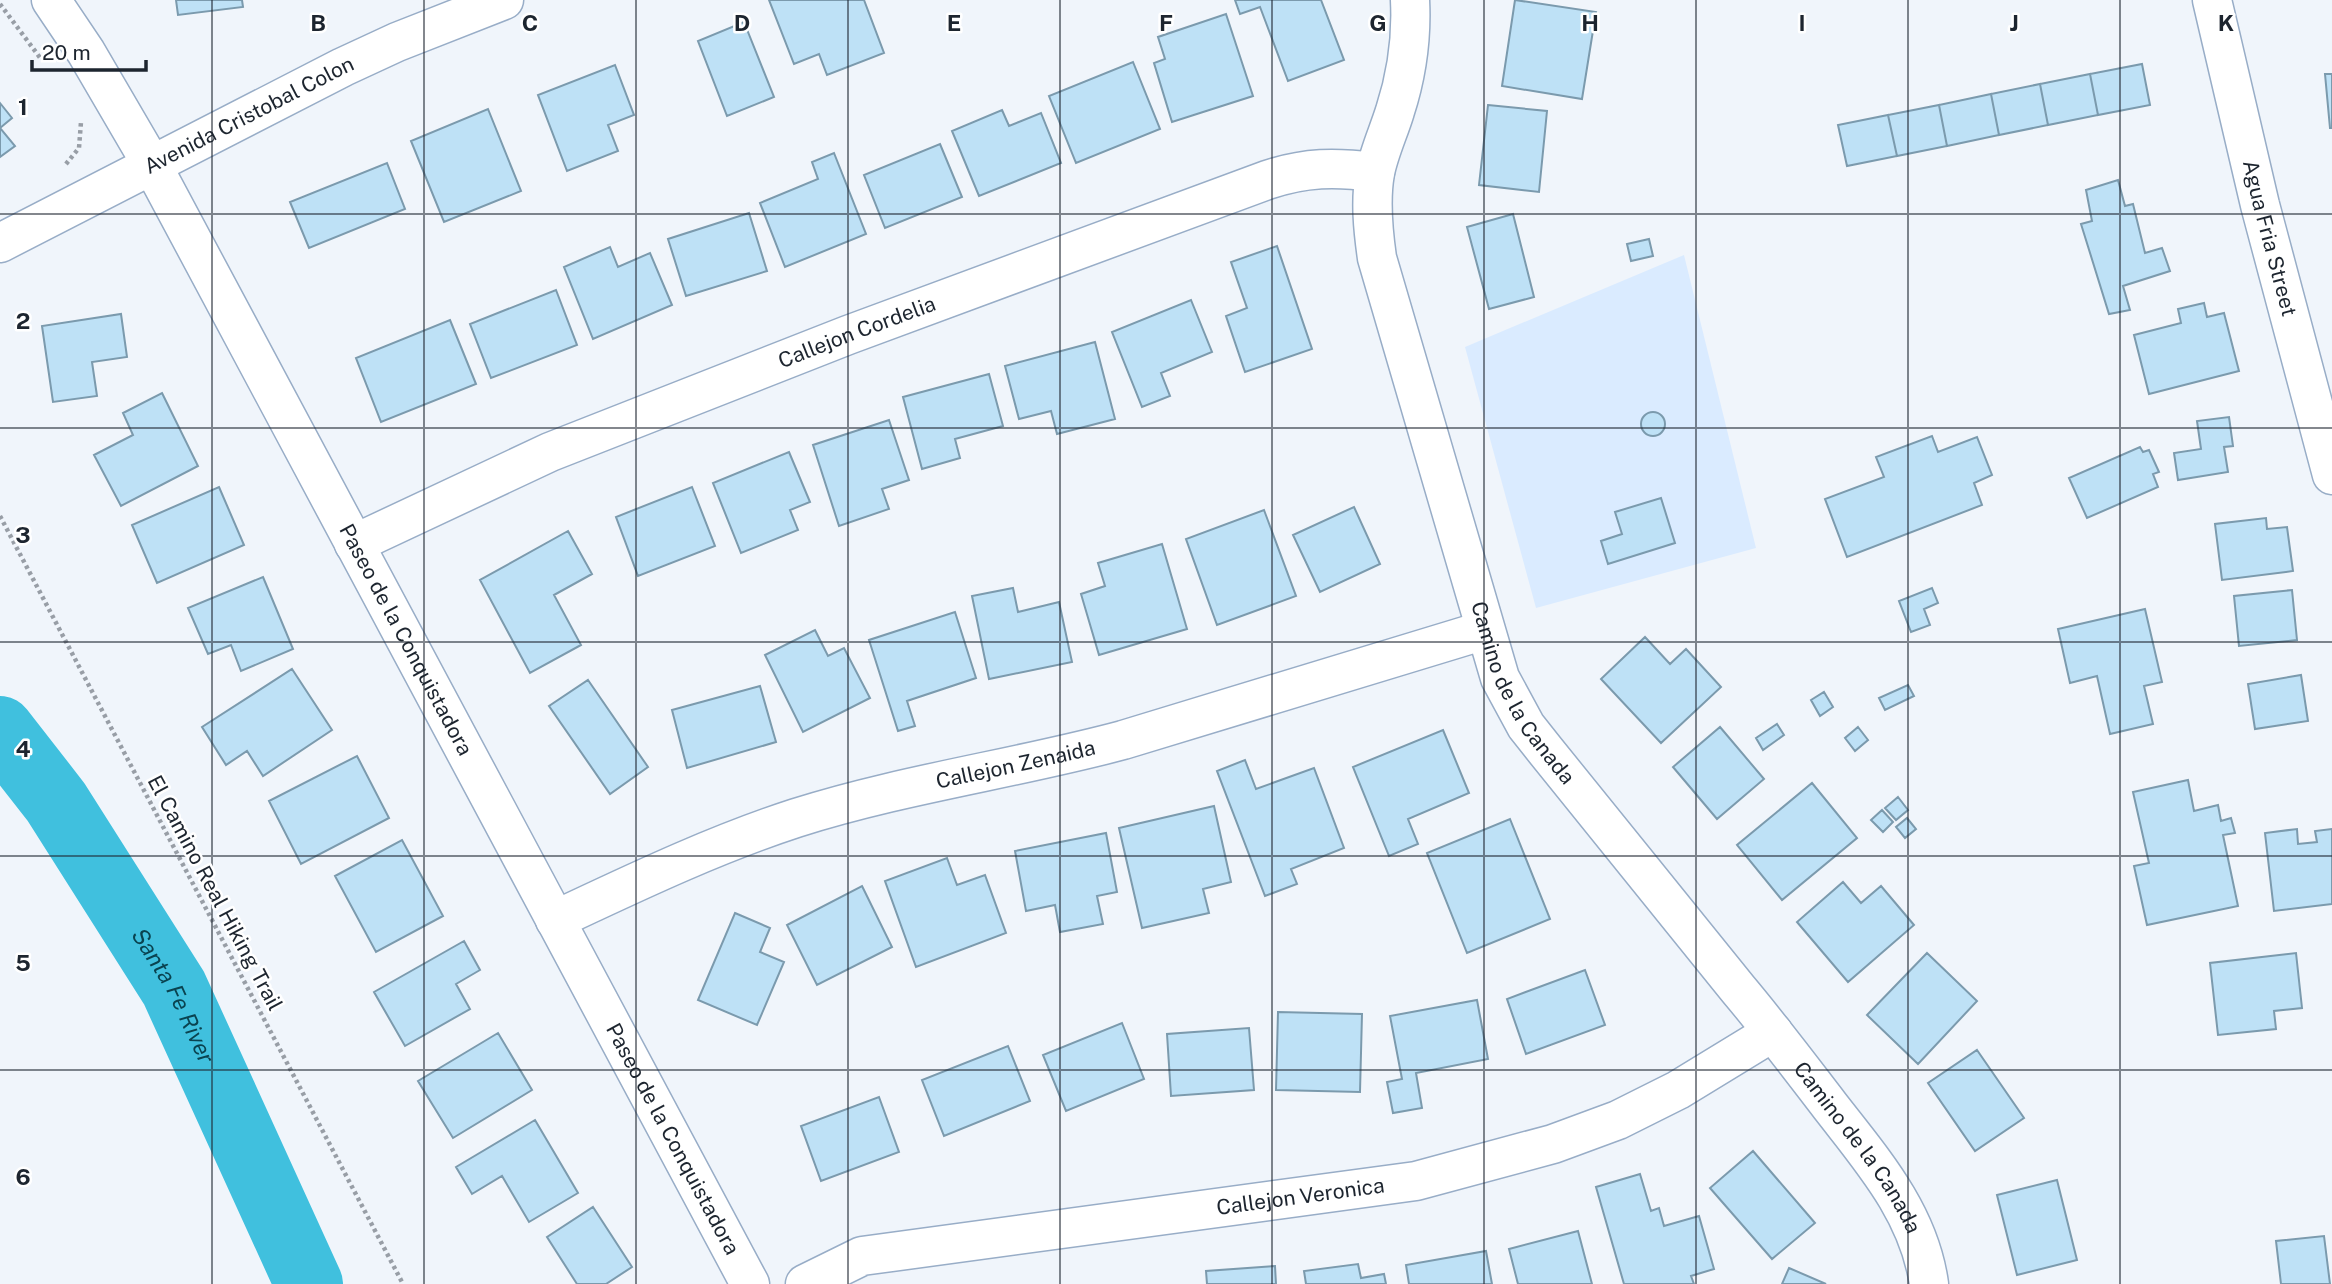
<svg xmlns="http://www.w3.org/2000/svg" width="2332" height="1284" font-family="'Public Sans',sans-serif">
<rect width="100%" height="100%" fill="#f0f5fb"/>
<!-- built -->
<path fill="#daebff" d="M1684,255L1756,548L1536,608L1465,347Z"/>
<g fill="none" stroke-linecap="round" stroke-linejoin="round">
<!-- river -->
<path stroke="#40c0de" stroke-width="68" id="s1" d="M0,730L56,802L174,988L309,1284"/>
</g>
<!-- building -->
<path fill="#bee1f6" stroke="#7b9aad" stroke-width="2" d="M176,0H242L243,7L178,15Z
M769,0H864L884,53L827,75L819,54L794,64Z
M1235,0H1321L1344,60L1288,81L1260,7L1240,14Z
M1515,0L1596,12L1582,99L1502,86Z
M1226,14L1253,96L1172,122L1154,63L1165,59L1158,37Z
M744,22L774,97L727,116L698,41Z
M1133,62L1160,129L1076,163L1049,96Z
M2142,64L2150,105L2098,115L2090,74Z
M615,65L634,115L608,125L618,151L567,171L538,95Z
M2090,74L2098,115L2048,125L2040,84Z
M2325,74H2332V128H2330Z
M2040,84L2048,125L1999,135L1991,94Z
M1991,94L1999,135L1947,146L1939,105Z
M0,103L12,118L0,128L15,146L0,157Z
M1488,105L1547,111L1539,192L1479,185Z
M1939,105L1947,146L1897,156L1888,115Z
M488,109L521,191L444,222L411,141Z
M1002,110L1009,126L1041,113L1061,163L979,196L952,131Z
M1888,115L1897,156L1847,166L1838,125Z
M940,144L962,197L885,228L864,175Z
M834,153L866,234L785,267L760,203L818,179L812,162Z
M387,163L405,209L309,248L290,202Z
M2118,180L2125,206L2133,204L2145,253L2162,248L2170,271L2123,286L2130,310L2109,314L2081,224L2092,221L2086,190Z
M749,213L767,271L686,296L668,239Z
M1513,214L1534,297L1489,309L1467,227Z
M1649,239L1653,256L1631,261L1627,244Z
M1277,246L1312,349L1245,372L1226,316L1247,308L1231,262Z
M610,247L618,267L650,253L672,305L593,339L564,267Z
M556,290L577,345L491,378L470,324Z
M1191,300L1212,352L1161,373L1170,396L1142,407L1112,332Z
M2204,303L2207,317L2224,313L2239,371L2149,394L2134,335L2181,323L2178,309Z
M121,314L127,357L92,362L97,396L53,402L42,326Z
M450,320L476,384L381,422L356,358Z
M1095,342L1115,419L1057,434L1051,411L1019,419L1005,366Z
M989,374L1003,426L955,439L960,458L922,469L903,397Z
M162,393L198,466L121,506L94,455L133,435L123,413Z
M1641 424a12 12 0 1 1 24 0a12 12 0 1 1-24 0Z
M2229,417L2233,446L2224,447L2228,472L2178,480L2174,453L2201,449L2197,421Z
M889,420L909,480L882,489L889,509L839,526L813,445Z
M1932,436L1938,452L1977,437L1992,475L1974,483L1982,505L1847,557L1825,499L1884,477L1876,457Z
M2140,447L2143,452L2149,450L2159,472L2153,474L2158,487L2087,518L2069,478Z
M789,452L810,502L790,510L798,530L741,553L713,483Z
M219,487L244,545L157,583L132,525Z
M692,487L715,546L638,576L616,517Z
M1661,498L1675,543L1608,564L1601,541L1622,534L1615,512Z
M1354,507L1380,564L1320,592L1293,535Z
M1264,510L1296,596L1217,625L1186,539Z
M2266,518L2267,529L2287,527L2293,571L2222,580L2215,524Z
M568,531L592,574L554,595L581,645L530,673L480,580Z
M1162,544L1187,629L1099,655L1081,594L1105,586L1098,563Z
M263,577L293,649L241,671L231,645L208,654L188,608Z
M1013,588L1018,612L1059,602L1072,662L989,679L972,596Z
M1932,588L1938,603L1924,609L1930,625L1911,632L1899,601Z
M2292,590L2297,640L2239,646L2234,596Z
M2145,609L2162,682L2144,686L2153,724L2110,734L2097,676L2070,683L2058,629Z
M955,612L976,678L907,701L915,726L898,731L869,640Z
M815,630L828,656L844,648L870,698L803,732L765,655Z
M1645,637L1670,664L1686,649L1721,687L1661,743L1601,679Z
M292,669L332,730L263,776L247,751L226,765L202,727Z
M2301,675L2308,721L2255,729L2248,684Z
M588,680L648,767L610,794L549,706Z
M1908,685L1914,696L1885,710L1879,698Z
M760,686L776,742L687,768L672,710Z
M1824,692L1833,707L1820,716L1811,700Z
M1777,724L1784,735L1763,750L1756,738Z
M1720,727L1764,779L1717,819L1673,767Z
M1858,727L1868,740L1855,751L1845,738Z
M1443,730L1469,793L1408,819L1418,844L1389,856L1353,767Z
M357,756L389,818L301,864L269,801Z
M1245,760L1256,789L1314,768L1344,848L1291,869L1297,884L1265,896L1217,771Z
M2188,780L2194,811L2218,805L2221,821L2231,818L2235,833L2223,835L2238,906L2147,925L2134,866L2149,863L2133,792Z
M1812,783L1857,838L1782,900L1737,845Z
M1898,797L1908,810L1896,820L1885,808Z
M1214,806L1231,882L1203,889L1209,913L1142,928L1119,828Z
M1882,810L1893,822L1883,832L1871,820Z
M1907,818L1916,829L1905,838L1896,827Z
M1510,819L1550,919L1467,953L1427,853Z
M2297,829L2298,844L2317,842L2315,831L2332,829V904L2274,911L2265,833Z
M1106,833L1117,892L1097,896L1103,924L1060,932L1055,905L1026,911L1015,851Z
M402,840L443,916L376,952L335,876Z
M947,858L957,885L985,875L1006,933L916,967L885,881Z
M1843,882L1861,903L1881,886L1914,925L1848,982L1797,922Z
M862,886L892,947L817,985L787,925Z
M735,913L770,928L760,952L784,962L757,1025L698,1000Z
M464,941L480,970L456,984L470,1009L405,1046L374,992Z
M1927,953L1977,1001L1918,1064L1867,1015Z
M2296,953L2302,1008L2274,1011L2276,1029L2218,1035L2210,963Z
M1585,970L1605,1025L1526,1054L1507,999Z
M1477,1000L1488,1059L1416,1073L1422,1108L1393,1113L1387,1082L1402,1079L1390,1016Z
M1278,1012L1362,1014L1360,1092L1276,1090Z
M1122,1023L1144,1079L1066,1111L1043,1055Z
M1249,1028L1254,1090L1171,1096L1167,1034Z
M498,1033L532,1090L453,1138L418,1081Z
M1008,1046L1030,1101L944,1136L922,1080Z
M1977,1050L2024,1118L1975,1151L1928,1083Z
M879,1097L899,1152L821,1181L801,1126Z
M535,1120L578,1193L529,1222L502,1176L472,1194L456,1167Z
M1753,1151L1815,1223L1772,1259L1710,1188Z
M1640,1174L1651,1211L1659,1208L1664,1226L1699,1216L1714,1269L1691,1276L1694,1284H1624L1596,1187Z
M2057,1180L2077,1260L2017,1275L1997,1195Z
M593,1207L632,1267L606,1284H577L547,1237Z
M1578,1231L1592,1284H1518L1509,1249Z
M2324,1236L2330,1284H2281L2276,1241Z
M1486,1251L1492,1284H1409L1406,1265Z
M1358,1264L1361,1278L1384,1274L1386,1284H1306L1304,1271Z
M1275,1266L1276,1284H1207L1206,1271Z
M1789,1268L1826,1284H1782Z"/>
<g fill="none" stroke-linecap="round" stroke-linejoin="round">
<defs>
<g id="minor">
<path id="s2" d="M51,0L86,52L152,165L750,1284"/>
<path id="s3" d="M1410,0C1412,39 1407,74 1395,111C1389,131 1379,152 1375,173C1370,201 1373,230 1377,258L1500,678L1526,726L1545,750C1609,830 1674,909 1738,989C1770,1027 1800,1067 1830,1106C1872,1160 1919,1213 1929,1284"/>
<path id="s4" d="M2212,0L2260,205L2332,475"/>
<path id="s5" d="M0,243L343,67L397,42L504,0"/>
<path id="s6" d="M354,544L550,452L848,335L1267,180C1306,167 1335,167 1375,172"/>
<path id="s7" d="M555,920C634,883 713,845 796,818C903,784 1015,769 1123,740L1485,630"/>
<path id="s8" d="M805,1284L862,1256L1416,1181L1553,1144L1618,1120L1678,1090L1773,1032"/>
</g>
</defs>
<!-- minor casing -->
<use href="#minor" stroke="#98adc7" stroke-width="41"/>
<!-- path -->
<path stroke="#989ea6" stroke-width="4.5" stroke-dasharray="3.5 3.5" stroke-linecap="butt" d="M0,4L41,59
M66,164L79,148L81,122
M0,516L403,1284"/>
<!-- minor -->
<use href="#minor" stroke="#fff" stroke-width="38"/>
</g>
<!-- grid -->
<path fill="none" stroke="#1d252f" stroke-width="2" stroke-opacity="0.55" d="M212,0V1284M424,0V1284M636,0V1284M848,0V1284M1060,0V1284M1272,0V1284M1484,0V1284M1696,0V1284M1908,0V1284M2120,0V1284M0,214H2332M0,428H2332M0,642H2332M0,856H2332M0,1070H2332"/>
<g text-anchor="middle" stroke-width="5" stroke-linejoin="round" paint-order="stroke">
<!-- street labels -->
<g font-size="21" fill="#1d252f" stroke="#fff">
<text dy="7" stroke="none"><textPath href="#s5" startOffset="280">Avenida Cristobal Colon</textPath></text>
<text dy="7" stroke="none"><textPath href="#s4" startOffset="245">Agua Fria Street</textPath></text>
<text dy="7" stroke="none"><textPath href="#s6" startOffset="546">Callejon Cordelia</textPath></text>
<text dy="7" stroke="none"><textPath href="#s2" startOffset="732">Paseo de la Conquistadora</textPath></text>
<text dy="7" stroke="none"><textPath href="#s3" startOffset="724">Camino de la Canada</textPath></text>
<text dy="7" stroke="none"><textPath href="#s7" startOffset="488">Callejon Zenaida</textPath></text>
<text transform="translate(215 893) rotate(62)" y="7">El Camino Real Hiking Trail</text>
<text dy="7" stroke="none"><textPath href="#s2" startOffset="1298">Paseo de la Conquistadora</textPath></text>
<text dy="7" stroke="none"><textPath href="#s3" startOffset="1292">Camino de la Canada</textPath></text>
<text dy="7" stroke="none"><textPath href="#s8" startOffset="506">Callejon Veronica</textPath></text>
</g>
<!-- water labels -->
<g font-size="23" font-style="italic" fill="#0a4350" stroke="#fff">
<text dy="8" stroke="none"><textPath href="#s1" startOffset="318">Santa Fe River</textPath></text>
</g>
</g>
<g font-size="23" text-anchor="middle" font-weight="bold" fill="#1d252f" stroke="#fff" stroke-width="5" stroke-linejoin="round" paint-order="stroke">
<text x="318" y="31">B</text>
<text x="530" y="31">C</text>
<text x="742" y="31">D</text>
<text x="954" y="31">E</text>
<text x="1166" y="31">F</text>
<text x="1378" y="31">G</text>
<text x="1590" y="31">H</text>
<text x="1802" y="31">I</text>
<text x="2014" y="31">J</text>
<text x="2226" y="31">K</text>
<text x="23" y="115">1</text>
<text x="23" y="329">2</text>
<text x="23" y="543">3</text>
<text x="23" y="757">4</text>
<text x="23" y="971">5</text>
<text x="23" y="1185">6</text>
</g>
<!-- scale -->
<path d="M32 60v10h114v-10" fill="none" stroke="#1d252f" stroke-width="3.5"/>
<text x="42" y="60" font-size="21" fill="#1d252f" stroke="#ffffff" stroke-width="5" paint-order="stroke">20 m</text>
</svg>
